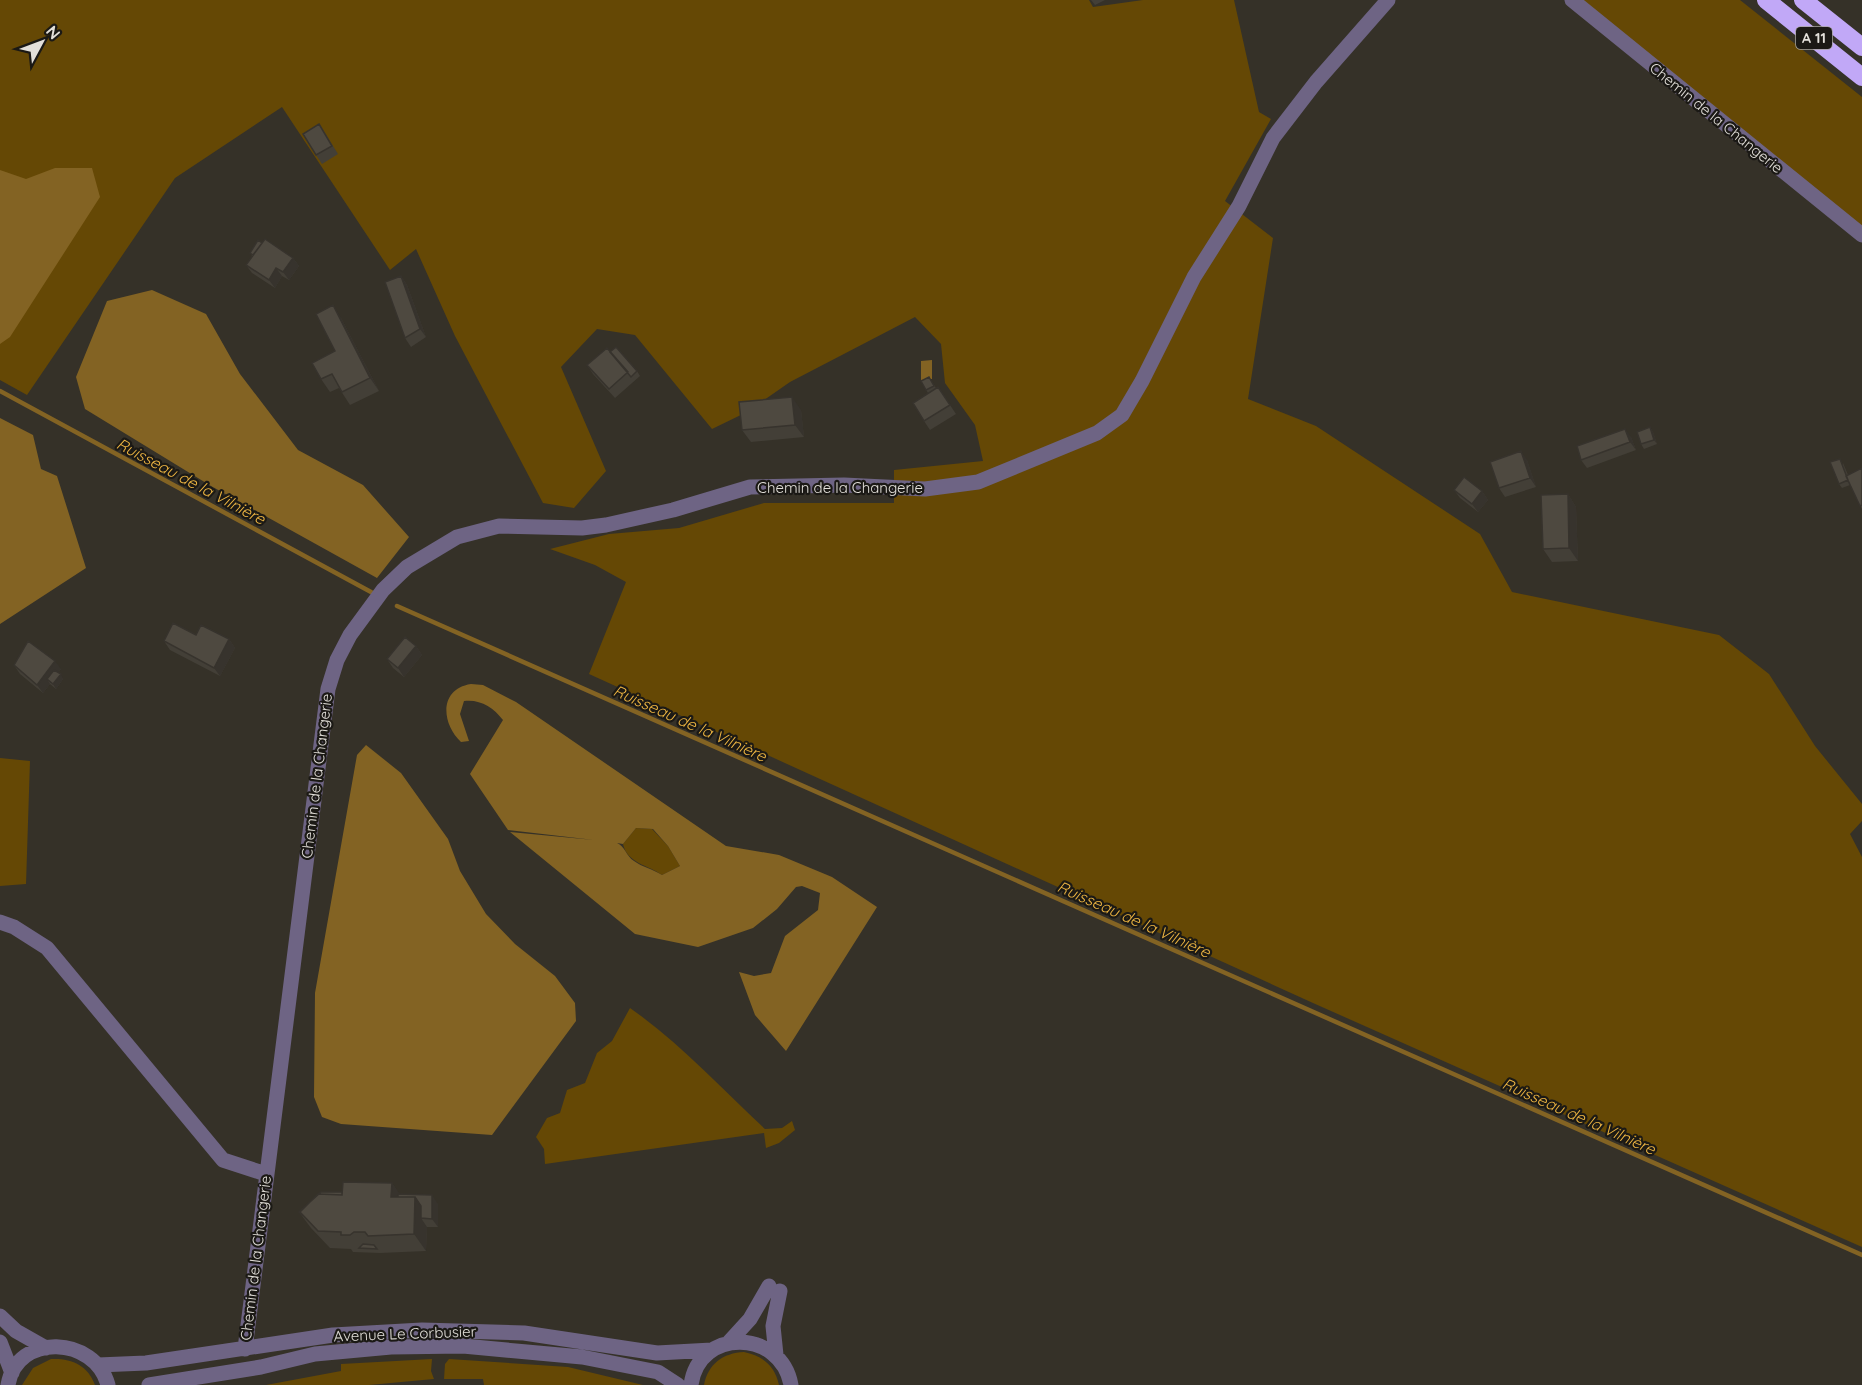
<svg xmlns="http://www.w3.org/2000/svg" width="1862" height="1385" font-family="Quicksand,sans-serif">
<rect width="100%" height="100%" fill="#353128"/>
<!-- green -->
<path fill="#654805" d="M0,0H1089L1093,7L1143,0H1234L1259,112L1271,119L1225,201L1273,238L1248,399L1316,426L1480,534L1512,592L1719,635L1769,674L1815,746L1862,804V821L1850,834L1862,857V1247L1313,1003L589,674L626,582L595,565L550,549L609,534L679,528L764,503H894V470L983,461L975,425L945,383L941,344L915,317L790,382L747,412L712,429L635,335L597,329L561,367L606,471L574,508L543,503L455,336L416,249L390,270L282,107L175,178L27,395L0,380Z
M1582,0H1740L1862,97V227Z
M0,758L30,761L26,884L0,886Z
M636,828L652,829L668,846L680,866L662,875C648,865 627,863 623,844Z
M630,1008C679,1042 721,1088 765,1129L782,1128L792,1121L795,1130L779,1143L766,1148L764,1133L545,1164L544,1149L536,1137L547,1118L560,1113L567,1090L585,1083L597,1053L612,1041Z
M744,1352C763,1356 775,1366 779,1385H704C708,1364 723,1353 744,1352Z
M51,1359C71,1358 88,1365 95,1385H22L33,1368Z
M432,1359L431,1371L434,1379L369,1385H266L341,1371V1364Z
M449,1359L568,1367L643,1385H484L483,1379H444L445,1364Z"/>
<!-- water -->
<path fill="#836323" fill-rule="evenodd" d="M55,168H92L100,197L10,337L0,344V170L26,179Z
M152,290L206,314L240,374L298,450L363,485L409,537L377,578L211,486L85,409L76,377L107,301Z
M932,360V379L921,380V361Z
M0,418L33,435L41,469L57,476L86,568L0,624Z
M471,684L483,685L516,702L726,846L779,855L832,877L877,907L786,1051L755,1015L739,972L754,976L771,973L785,936L818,910L820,893L802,886L796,887L777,909L753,928L698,947L635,934L510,832L594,840L508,830L470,774L503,720C493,707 480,699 464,701L460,714L469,741L461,742C441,723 439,689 471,684ZM636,828L653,829L668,846L680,866L662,875C653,869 642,867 634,861C626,856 625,846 617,843L623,844Z
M366,745L401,773L448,839L460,871L486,914L515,944L555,976L575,1003L576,1021L492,1135L341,1124L322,1117L314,1097L315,993L357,755Z"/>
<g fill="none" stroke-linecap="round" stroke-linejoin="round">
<!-- stream -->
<path stroke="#836323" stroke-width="4.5" d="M0,391L371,592
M397,606L1862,1255"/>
<!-- minor -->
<path stroke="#6e6484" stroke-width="15" d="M1572,0L1862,235
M0,922L14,927L47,948L223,1160L266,1174
M0,1316L16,1331L46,1348
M0,1342L12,1373
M729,1342L750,1319L769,1286
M245,1349L328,689L337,660L350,635L383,590L407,567L457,537L499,526L582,528L606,525L673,510L750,487L844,485L925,489L978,482L1097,433L1122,415L1142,381L1194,277L1239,206L1273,138L1316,82L1388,0
M776,1355L773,1326L780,1291
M98,1365L146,1363L333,1335L422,1330L524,1333L657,1353L712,1350
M8,1385C17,1332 95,1336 108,1385
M149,1385L261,1367L315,1354L391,1347L463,1346L582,1357L658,1372L678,1385
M691,1385C699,1327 781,1329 791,1385"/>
<!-- highway -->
<path stroke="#c1a8f7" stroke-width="18" d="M1766,0L1862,77
M1803,0L1862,47"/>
</g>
<!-- wall -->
<path fill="#433f37" d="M1091,0H1105L1095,5Z
M325,133L338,154L322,164L316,155Z
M262,243L293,258L299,266L289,280L282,276L275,288L252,273L246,265L252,256L250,253Z
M401,276L407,285L426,337L411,347L405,338Z
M341,318L379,391L350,405L339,388L330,392L321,379L335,351Z
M610,352L637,371L640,376L615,398L593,374L587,365Z
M929,377L936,388L938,387L956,414L930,430L924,421L928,393L921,381Z
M801,410L804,437L751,442L742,430Z
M1650,427L1653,432L1657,444L1644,449L1641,444Z
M1631,437L1636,450L1587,468L1581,460Z
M1527,460L1536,487L1505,497L1499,488Z
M1843,463L1848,475L1862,468V509L1850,485L1842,488L1839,484Z
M1454,490L1482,491L1488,500L1478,512L1460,498Z
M1568,494L1576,507L1578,561L1552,562L1543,549Z
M229,639L235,648L220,676L170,650L164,641Z
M416,646L422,655L404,677L393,668L387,659Z
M14,665L61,669L58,673L63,679L56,689L50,684L43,693L20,674Z
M392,1183L399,1194L438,1204V1227H427L426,1251L380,1253L353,1252L351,1249L330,1248L311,1228L299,1212L342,1192Z"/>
<!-- shaded-wall -->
<path fill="#37332d" d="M293,258L299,266L289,280L283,272Z
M276,268L282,276L275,288L269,280Z
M401,276L407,285L426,337L420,329Z
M333,305L341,318L379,391L370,378Z
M792,397L801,410L804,437L795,425Z
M1650,427L1653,432L1657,444L1654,440Z
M1625,429L1631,437L1636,450L1630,442Z
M1521,451L1527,460L1536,487L1530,478Z
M1482,491L1488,500L1478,512L1472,504Z
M1568,494L1576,507L1578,561L1569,548Z
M229,639L235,648L220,676L214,668Z
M416,646L422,655L404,677L398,668Z
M55,661L61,669L51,683L47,679L50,684L43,693L37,685Z
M61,674L63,679L56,689L53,684Z
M392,1183L404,1200L391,1197Z
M432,1195L438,1204V1227L432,1219Z
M415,1197L427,1214L421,1218L427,1227L426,1251L414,1234Z"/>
<!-- building -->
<path fill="#4e4940" stroke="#37332d" stroke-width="1.5" d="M319,124L332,146L316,155L303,134Z
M265,239L293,258L283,272L276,268L269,280L246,265Z
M258,240L262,243L253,255L250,253Z
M401,276L420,329L405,338L385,282Z
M333,305L370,378L342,392L332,374L321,379L312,363L335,351L316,314Z
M616,347L637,371L631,377L610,352Z
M607,348L628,372L609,389L587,365Z
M929,377L934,386L926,390L921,381Z
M938,387L950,405L924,421L913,403Z
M792,397L795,425L742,430L739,402Z
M1650,427L1654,440L1641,444L1637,432Z
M1625,429L1630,442L1581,460L1577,446Z
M1521,451L1530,478L1499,488L1490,462Z
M1840,459L1848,480L1839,484L1830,462Z
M1862,468V505L1860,506L1846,476Z
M1464,477L1482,491L1472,504L1454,490Z
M1568,494L1569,548L1543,549L1541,495Z
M173,623L196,635L201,625L229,639L214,668L164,641Z
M405,637L416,646L398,668L387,659Z
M28,641L55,661L37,685L14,665Z
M54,670L61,674L53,684L47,679Z
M343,1182L392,1183L391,1197H415L414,1234L368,1236L365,1232H354L350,1235H341V1232L318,1231L300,1212L318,1194L342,1195Z
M321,1192H342V1195L318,1194L300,1212L303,1216L299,1212Z
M398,1194L432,1195V1219L421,1218V1206L415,1197H398Z
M363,1244L374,1245L377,1249L359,1248Z"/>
<g text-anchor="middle" stroke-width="4.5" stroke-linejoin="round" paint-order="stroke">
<!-- shield labels -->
<rect fill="#1b1915" stroke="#a7a49f" stroke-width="1.5" x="1796" y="27" width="36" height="22" rx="4.5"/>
<g font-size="14" font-weight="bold" fill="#e3e0da">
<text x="1814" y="43">A 11</text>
</g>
<!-- street labels -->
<g font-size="15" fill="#e3e0da" stroke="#1b1915">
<text transform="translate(1716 118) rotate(39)" y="5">Chemin de la Changerie</text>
<text x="840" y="493">Chemin de la Changerie</text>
<text transform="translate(317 776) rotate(-83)" y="5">Chemin de la Changerie</text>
<text transform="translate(256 1258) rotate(-83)" y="5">Chemin de la Changerie</text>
<text transform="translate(405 1334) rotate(-2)" y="5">Avenue Le Corbusier</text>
</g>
<!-- water labels -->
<g font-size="16" font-style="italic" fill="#edb542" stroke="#1b1915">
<text transform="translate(191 481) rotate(28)" y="6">Ruisseau de la Vilnière</text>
<text transform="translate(690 723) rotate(24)" y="6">Ruisseau de la Vilnière</text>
<text transform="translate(1134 919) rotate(24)" y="6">Ruisseau de la Vilnière</text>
<text transform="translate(1579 1116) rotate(24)" y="6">Ruisseau de la Vilnière</text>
</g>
</g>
<!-- north arrow -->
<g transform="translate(42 42) rotate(49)" stroke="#1b1915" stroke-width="4.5" paint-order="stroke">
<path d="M0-4.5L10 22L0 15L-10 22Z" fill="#e3e0da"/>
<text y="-9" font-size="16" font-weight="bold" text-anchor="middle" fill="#e3e0da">N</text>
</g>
</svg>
